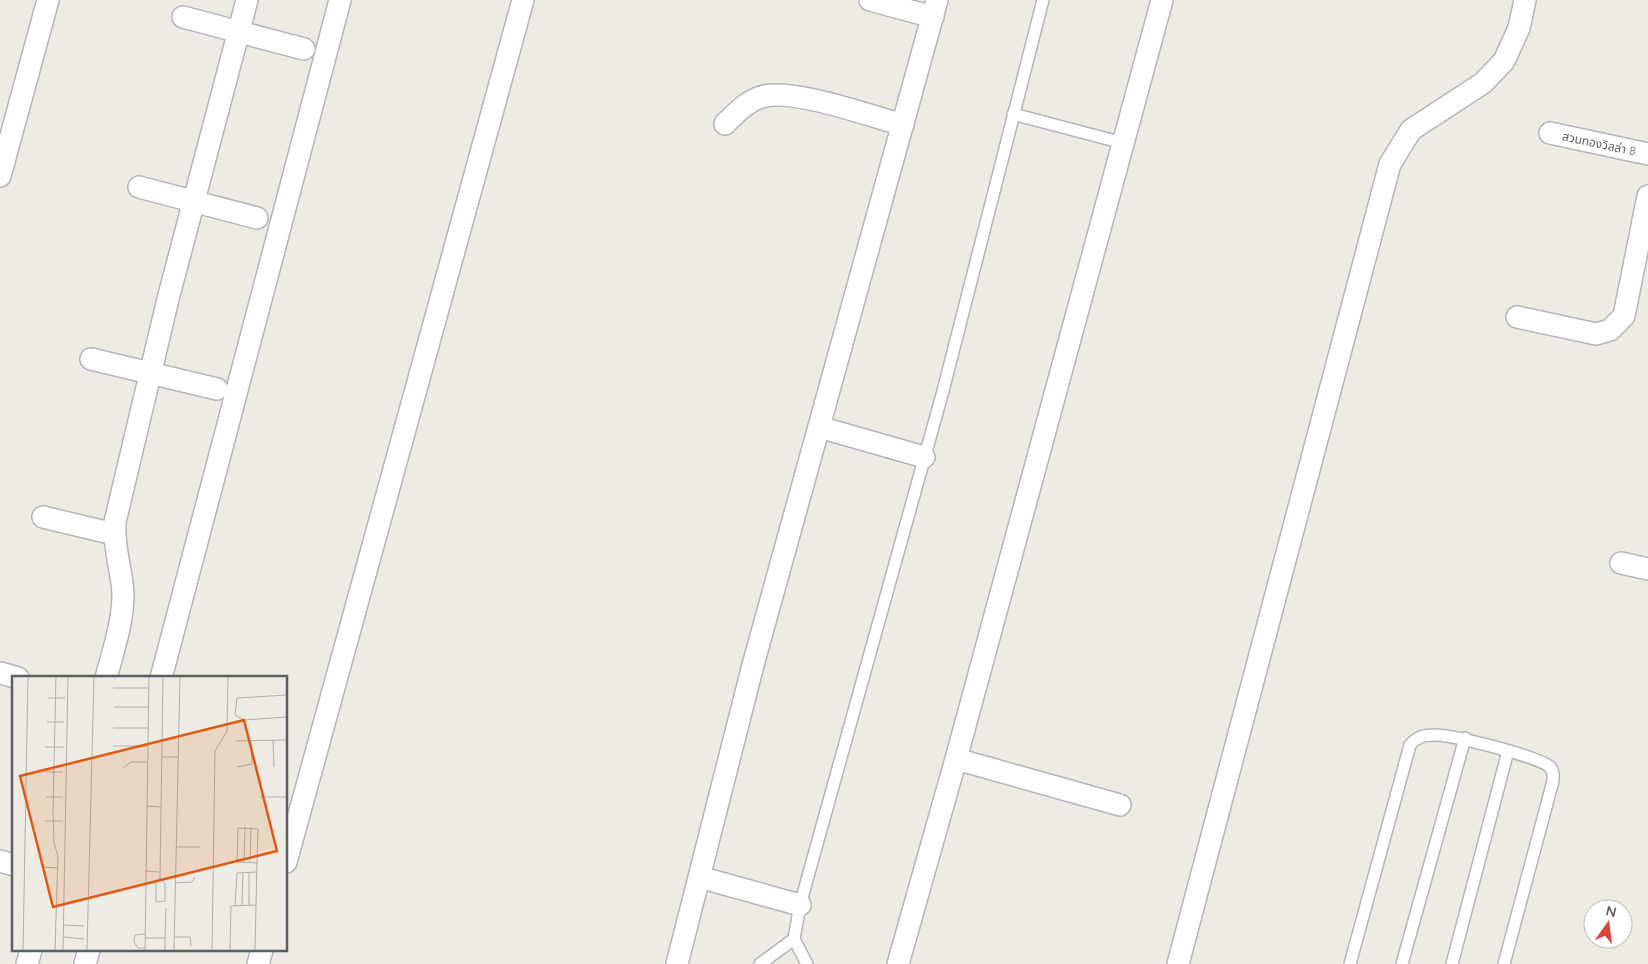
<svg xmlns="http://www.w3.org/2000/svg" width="1648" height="964" font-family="Quicksand,'Noto Sans Thai',sans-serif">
<rect width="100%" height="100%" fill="#edebe3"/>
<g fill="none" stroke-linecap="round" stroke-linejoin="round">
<defs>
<path id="service" d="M1013,114L1123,143
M794,939L807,964
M760,964L794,939L800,905L943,391L1043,0
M1350,964L1410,745C1417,737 1423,735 1434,735C1450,734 1540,757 1550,767C1554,771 1553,776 1553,781L1504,964
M1402,964L1465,738
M1452,964L1508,751"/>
<path id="minor" d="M870,0L933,17
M183,17L304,49
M725,124C736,113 746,102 761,97C790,87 871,116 903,125
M1550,133L1648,154
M0,176L48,0
M139,187L257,218
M1517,317L1596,334L1610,330L1624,316L1648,196
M91,359L217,389
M819,427L924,457
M43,517L114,534
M1621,563L1648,569
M1,673L18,678
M106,678C113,651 123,623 123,594C122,570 113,547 115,522L168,299L247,0
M161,678L340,0
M956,759L1120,805
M0,861L14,865
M286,862L523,0
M699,877L800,905
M27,964L31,950
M85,964L89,950
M258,964L262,950
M677,964L753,665L937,0
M898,964L956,759L1162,0
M1178,964L1390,164L1411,130L1483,83L1504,61L1519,28L1525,0"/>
</defs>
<!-- service casing -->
<use href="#service" stroke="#b3b5b9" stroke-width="14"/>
<!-- minor casing -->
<use href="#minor" stroke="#b3b5b9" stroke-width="24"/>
<!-- service -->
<use href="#service" stroke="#fff" stroke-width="11"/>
<!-- minor -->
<use href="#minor" stroke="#fff" stroke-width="21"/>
</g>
<g text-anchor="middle" stroke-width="5" stroke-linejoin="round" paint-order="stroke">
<!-- street labels -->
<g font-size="12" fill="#5b5e63" stroke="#fff">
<text transform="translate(1599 144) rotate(12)" y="4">สวนทองวิลล่า 8</text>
</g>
</g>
<!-- overview -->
<g transform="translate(12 676)">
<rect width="275" height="275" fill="#edebe3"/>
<path fill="none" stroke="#afafac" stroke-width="1" d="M101,12H136M275,19L225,22L223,39L232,44L275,41M36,22H53M102,31H137M35,46H52M101,52H136M261,64L262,91M224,65L275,64M101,70H136M33,71H52M150,81H166M225,91L240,88L239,65M111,92L119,86H135M34,96H51M34,121H51M248,121H275M134,130L149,131M33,145H51M164,171H188M232,187L233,151M238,187L239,151M31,191L46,192M133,195L148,196M237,197V229M148,201L153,208V225L144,226V206L148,201L151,1M163,207L180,206L183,201M223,229L225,197L245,196M230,229L231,197M52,249L72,250M133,258L123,259L122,266L126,272H133M52,261L72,263M162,261H178L179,270M133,262H153V274M153,262L154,232M11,274L16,1M43,274L46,180L42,167L41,135L44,1M51,274L56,1M75,274L82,1M133,274L137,1M162,274L168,1M200,274L203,75L215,55L216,1M218,274L219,230L244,229M243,274L244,229L245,187L246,153L226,152L225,186L245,187"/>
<path fill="#e15910" fill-opacity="0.15" stroke="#e15910" stroke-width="2.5" d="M232,44L265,175L41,231L8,100Z"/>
<rect width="275" height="275" fill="none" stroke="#5b5e63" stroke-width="2.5"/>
</g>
<!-- north arrow -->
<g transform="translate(1608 924) rotate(14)"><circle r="24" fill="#ffffff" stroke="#bdbfc1"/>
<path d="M0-4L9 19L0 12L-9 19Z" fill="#e04436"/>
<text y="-8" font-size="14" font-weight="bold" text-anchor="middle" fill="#5b5e63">N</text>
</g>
</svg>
